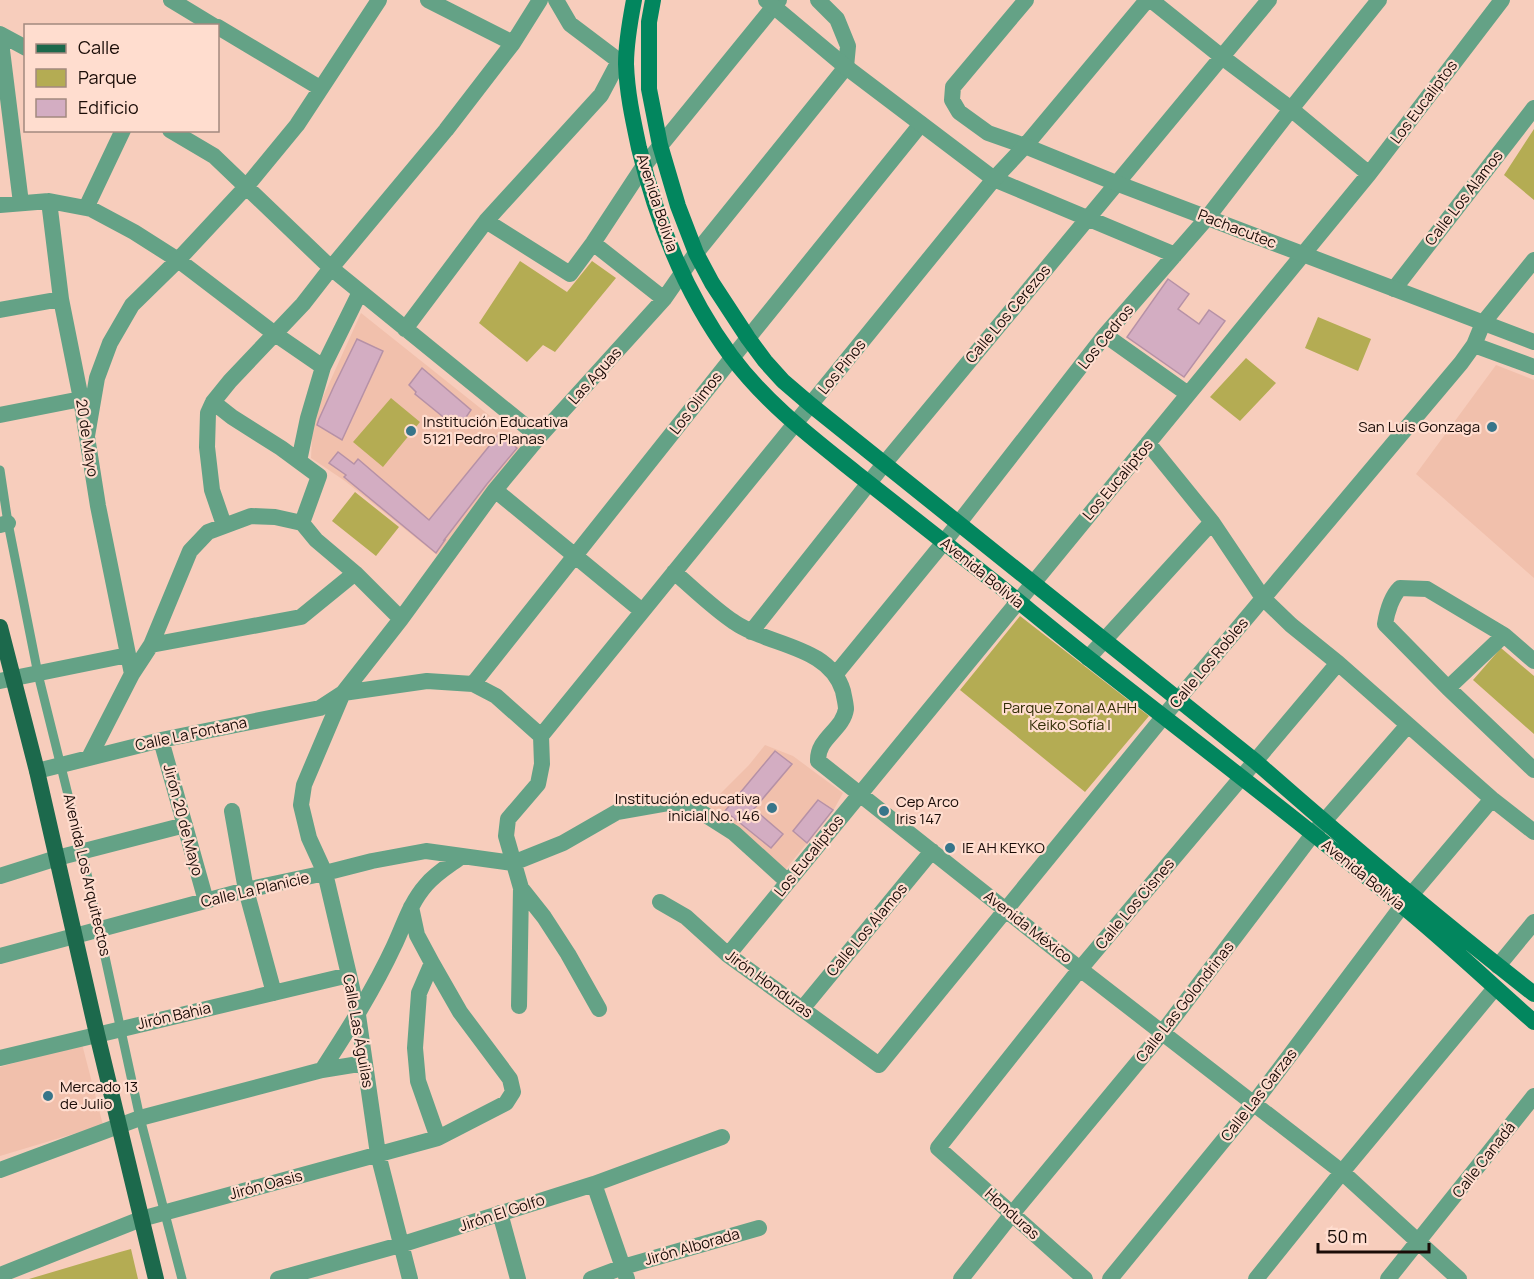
<svg xmlns="http://www.w3.org/2000/svg" width="1534" height="1279" font-family="Manrope,sans-serif">
<rect width="100%" height="100%" fill="#f7cdbc"/>
<!-- built -->
<path fill="#f1c0ac" d="M361,313L523,442V448L495,485L437,555L345,481L311,458L313,419Z
M1496,365L1534,380V578L1416,474Z
M765,745L793,756L843,793L833,811L785,870L708,806L749,765Z
M82,1044L103,1125L0,1156V1067Z"/>
<!-- green -->
<path fill="#b4ac53" d="M1534,129V200L1504,175Z
M520,261L567,292L592,261L616,278L555,352L543,345L527,362L479,323Z
M1318,317L1371,339L1358,371L1305,348Z
M1246,358L1276,383L1240,421L1210,397Z
M391,398L420,422L383,467L353,442Z
M355,492L399,527L376,556L332,521Z
M1020,616L1149,716L1085,792L960,690Z
M1501,648L1534,676V734L1473,680Z
M131,1249L138,1279H29L120,1252Z"/>
<!-- building -->
<path fill="#d3adc2" stroke="#b691a6" stroke-width="1.5" d="M1168,279L1189,294L1178,309L1199,324L1209,310L1225,321L1184,377L1127,337Z
M357,339L383,351L342,440L317,425L319,419L334,386Z
M422,368L471,410L458,429L415,394L416,392L409,385Z
M499,434L517,448L487,484L444,540H445L436,553L344,477L346,475L329,463L338,452L354,464L358,459L429,520Z
M775,751L792,764L754,809L783,834L771,848L725,811Z
M818,800L833,810L807,843L793,831Z"/>
<g fill="none" stroke-linecap="round" stroke-linejoin="round">
<!-- service -->
<path stroke="#64a286" stroke-width="9" d="M0,470L8,523L38,674L82,851L140,1118L182,1279"/>
<!-- minor -->
<path stroke="#64a286" stroke-width="16" d="M171,0L214,26
M428,0L513,43
M556,0L570,24L619,61
M1026,0L953,87L952,100L959,112L988,133L1025,146L1147,0
M1151,0L1222,57L1291,109L1369,174
M218,27L320,88
M0,34L21,203
M0,34L26,48
M170,130L214,156L331,268L539,437
M49,201L61,299L81,399L98,506L132,674
M0,205L49,201L91,209L134,232L178,260L275,334L323,367
M86,208L123,130
M486,221L570,274L593,243L643,167L779,0
M593,243L664,299
M1394,289L1534,108
M0,310L61,299
M405,329L486,221L601,95L619,61L626,59
M1105,335L1188,394
M1474,345L1534,367
M213,402L232,417L281,448L319,476L302,523
M0,415L81,399
M87,436L97,378L110,343L132,305L178,260L246,187L297,125L379,0
M1148,443L1212,522L1263,598L1291,625L1338,663L1492,799L1534,832
M299,461L308,418L323,367L360,292
M495,490L642,611
M0,525L8,523
M224,525L212,490L207,447L208,413L213,402L230,381L303,304L331,268L446,130L513,43L540,0
M674,572C694,589 713,608 734,622C768,646 829,645 843,691C844,697 846,704 846,709C843,730 817,738 818,761L1080,969L1342,1172L1459,1279
M751,632L884,464L1269,0
M151,645L301,617L355,573
M1088,658L1212,522
M1534,661L1504,635L1427,589L1400,588C1392,596 1387,612 1385,624L1389,628L1448,688L1534,770
M835,675L944,542L1105,335L1207,218L1291,109L1379,0
M0,681L128,655
M473,684L732,358L921,124
M1448,688L1504,635
M541,736L994,179L1175,255
M161,740L206,901
M90,756L132,674L151,645L190,551L208,532L251,516L275,517L302,523L316,540L355,573L401,619
M37,771L161,740L320,708L343,693L427,681L473,684L496,696L541,736L542,764L538,784L508,819L506,836L521,888L519,1006
M232,811L246,890L274,993
M0,876L57,858L185,825
M521,888L544,917L568,954L599,1009
M1411,895L1492,799
M660,902L686,917L728,955L879,1065L1164,716L1461,363L1474,345L1483,323L1534,260
M728,955L1369,174L1502,0
M0,956L246,890L325,873L372,861L426,851L513,863L563,843L617,812L668,803L701,812L734,833L788,882
M432,963L419,993L415,1048L418,1081L438,1138
M1498,966L1534,922
M802,1009L932,851
M0,1058L349,975
M322,1070C348,1030 374,989 394,946C404,925 410,903 426,885C436,873 450,865 462,856
M0,1170L140,1118L322,1070L365,1063
M594,1184L627,1279
M500,1213L518,1279
M0,1275L141,1219L438,1138L506,1103L513,1092L510,1079L460,1012L432,963L417,935L411,907
M278,1279L400,1245L594,1184L722,1137
M410,1279L378,1154L358,1015L349,975L325,873L309,838L301,805L304,785L343,693L401,619L495,490L539,437L664,299L696,253L846,67L848,46L837,19L818,0
M591,1279L623,1267L759,1228
M961,1279L1012,1214L1162,1033L1313,834L1408,725
M1085,1279L938,1148L1080,969L1338,663
M1110,1279L1254,1103L1402,906
M1256,1279L1342,1172L1495,988
M1388,1279L1534,1096"/>
<!-- tertiary -->
<path stroke="#64a286" stroke-width="16" d="M766,0L846,67L994,179L1025,146L1116,183L1534,342"/>
<!-- secondary -->
<path stroke="#02865e" stroke-width="16" d="M634,0C630,21 626,43 626,64C627,93 633,120 639,148C657,222 686,295 731,356C766,403 811,437 856,473C903,510 950,547 997,584C1028,609 1059,635 1091,660C1198,744 1306,826 1411,913C1453,948 1493,986 1534,1022
M653,0L649,22V89L660,145L678,206L696,253L712,283L748,338L765,361L783,381L811,405L1255,761C1346,841 1438,919 1534,994"/>
<!-- primary -->
<path stroke="#1c694c" stroke-width="16" d="M0,627L37,771L97,1034L156,1279"/>
</g>
<!-- markers -->
<g fill="#37758a" stroke="#ffddcf" stroke-width="2">
<circle cx="1492" cy="427" r="6"/>
<circle cx="411" cy="431" r="6"/>
<circle cx="772" cy="808" r="6"/>
<circle cx="884" cy="811" r="6"/>
<circle cx="950" cy="848" r="6"/>
<circle cx="48" cy="1096" r="6"/>
</g>
<g text-anchor="middle" stroke-width="4.5" stroke-linejoin="round" paint-order="stroke">
<!-- street labels -->
<g font-size="15" fill="#1a0c07" stroke="#ffddcf">
<text transform="translate(1424 102) rotate(-53)" y="5">Los Eucaliptos</text>
<text transform="translate(1464 198) rotate(-52)" y="5">Calle Los Alamos</text>
<text transform="translate(657 203) rotate(72)" y="5">Avenida Bolivia</text>
<text transform="translate(1237 229) rotate(21)" y="5">Pachacutec</text>
<text transform="translate(1008 314) rotate(-50)" y="5">Calle Los Cerezos</text>
<text transform="translate(1106 337) rotate(-51)" y="5">Los Cedros</text>
<text transform="translate(842 367) rotate(-51)" y="5">Los Pinos</text>
<text transform="translate(595 376) rotate(-48)" y="5">Las Aguas</text>
<text transform="translate(696 403) rotate(-52)" y="5">Los Olimos</text>
<text transform="translate(87 438) rotate(81)" y="5">20 de Mayo</text>
<text transform="translate(1118 480) rotate(-50)" y="5">Los Eucaliptos</text>
<text transform="translate(982 573) rotate(39)" y="5">Avenida Bolivia</text>
<text transform="translate(1209 663) rotate(-50)" y="5">Calle Los Robles</text>
<text transform="translate(191 734) rotate(-12)" y="5">Calle La Fontana</text>
<text transform="translate(183 820) rotate(75)" y="5">Jirón 20 de Mayo</text>
<text transform="translate(809 856) rotate(-51)" y="5">Los Eucaliptos</text>
<text transform="translate(87 875) rotate(77)" y="5">Avenida Los Arquitectos</text>
<text transform="translate(1363 875) rotate(39)" y="5">Avenida Bolivia</text>
<text transform="translate(255 890) rotate(-13)" y="5">Calle La Planicie</text>
<text transform="translate(1135 904) rotate(-50)" y="5">Calle Los Cisnes</text>
<text transform="translate(1028 927) rotate(38)" y="5">Avenida México</text>
<text transform="translate(867 930) rotate(-50)" y="5">Calle Los Alamos</text>
<text transform="translate(769 984) rotate(36)" y="5">Jirón Honduras</text>
<text transform="translate(1185 1002) rotate(-52)" y="5">Calle Las Golondrinas</text>
<text transform="translate(174 1016) rotate(-13)" y="5">Jirón Bahia</text>
<text transform="translate(358 1031) rotate(80)" y="5">Calle Las Águilas</text>
<text transform="translate(1259 1095) rotate(-52)" y="5">Calle Las Garzas</text>
<text transform="translate(1484 1160) rotate(-52)" y="5">Calle Canadá</text>
<text transform="translate(266 1185) rotate(-15)" y="5">Jirón Oasis</text>
<text transform="translate(502 1213) rotate(-18)" y="5">Jirón El Golfo</text>
<text transform="translate(1012 1214) rotate(42)" y="5">Honduras</text>
<text transform="translate(692 1247) rotate(-16)" y="5">Jirón Alborada</text>
</g>
<!-- poi labels -->
<g font-size="15" fill="#1a0c07" stroke="#ffddcf" text-anchor="start">
<text x="423" y="427">Institución Educativa<tspan x="423" dy="17">5121 Pedro Planas</tspan></text>
<text x="1480" y="432" text-anchor="end">San Luis Gonzaga</text>
<text x="760" y="804" text-anchor="end">Institución educativa<tspan x="760" dy="17">inicial No. 146</tspan></text>
<text x="896" y="807">Cep Arco<tspan x="896" dy="17">Iris 147</tspan></text>
<text x="962" y="853">IE AH KEYKO</text>
<text x="60" y="1092">Mercado 13<tspan x="60" dy="17">de Julio</tspan></text>
</g>
<!-- park labels -->
<g font-size="15" fill="#312d05" stroke="#ffddcf">
<text x="1070" y="713">Parque Zonal AAHH<tspan x="1070" dy="17">Keiko Sofía I</tspan></text>
</g>
</g>
<!-- legend -->
<rect x="24" y="24" width="195" height="108" fill="#ffddcf" stroke="#a3897f" stroke-width="1.5"/>
<rect x="36" y="44" width="30" height="9" fill="#1c694c" stroke="#a3897f" stroke-width="1.5"/>
<text x="78" y="54" font-size="18" fill="#1a0c07">Calle</text>
<rect x="36" y="69" width="30" height="18" fill="#b4ac53" stroke="#a3897f" stroke-width="1.5"/>
<text x="78" y="84" font-size="18" fill="#1a0c07">Parque</text>
<rect x="36" y="99" width="30" height="18" fill="#d3adc2" stroke="#a3897f" stroke-width="1.5"/>
<text x="78" y="114" font-size="18" fill="#1a0c07">Edificio</text>
<!-- scale -->
<path d="M1318 1243v9h111v-9" fill="none" stroke="#1a0c07" stroke-width="3"/>
<text x="1327" y="1243" font-size="18" fill="#1a0c07" stroke="#ffddcf" stroke-width="4.5" paint-order="stroke">50 m</text>
</svg>
